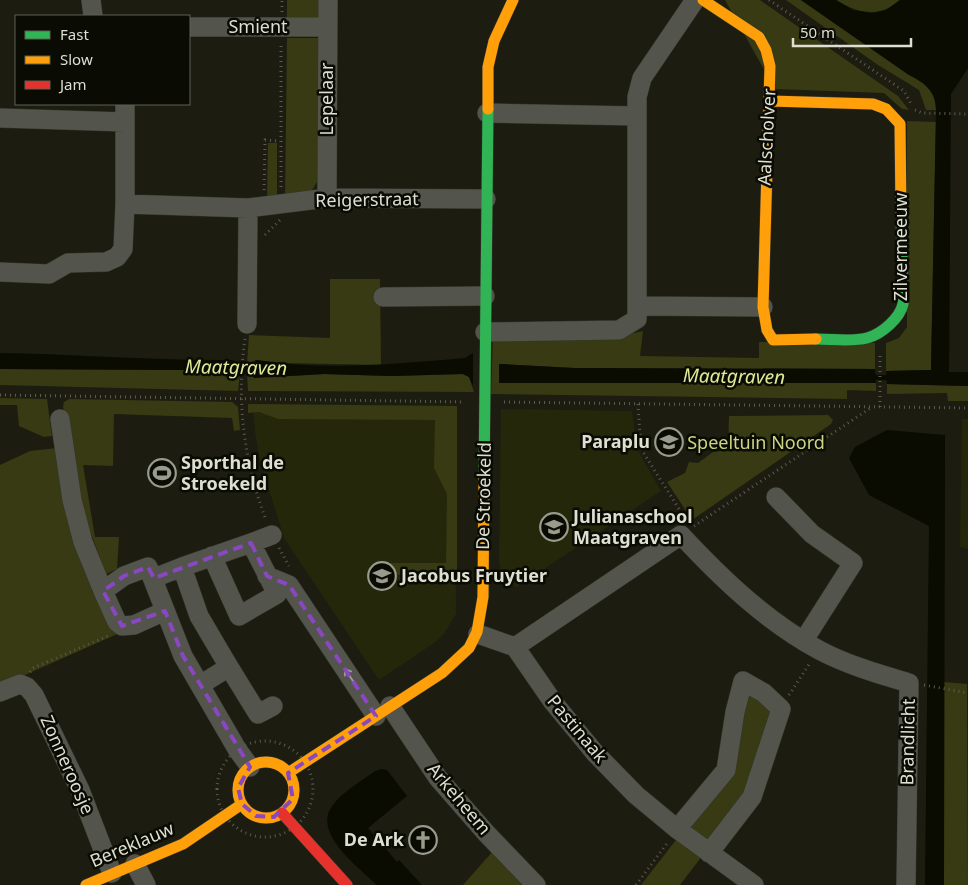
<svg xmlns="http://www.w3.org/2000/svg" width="968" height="885" font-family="'Noto Sans',sans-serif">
<rect width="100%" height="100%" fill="#1c1d10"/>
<!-- built -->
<path fill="#25270a" d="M253,406L455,407L456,614L444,634L434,643L379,680L284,538L260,461L255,431Z
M501,409L632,411L637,449L661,491L517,587L503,581L499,563Z
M962,419H968V549L960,547Z"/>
<!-- green -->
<path fill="#373a12" d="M287,0H321L320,21H287Z
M725,0H760L898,96L909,110L902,109L884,93L775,89Z
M786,0H801L909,75C925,83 936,91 936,110H926L919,90L878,65Z
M836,0H900C879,19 858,13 836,0Z
M287,38H320V177L311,192L285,197Z
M907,121L936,122L931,370L886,371V343L899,338L907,327Z
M268,143H277V199L267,200Z
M330,279H380L381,365L281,363L255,360L251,364L247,363L249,335L330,338Z
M643,331L640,356L759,358V342L875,343V369L574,368L499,364V382L876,383V391L847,390V399L491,394L493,333L621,336Z
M0,369L185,370L231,376L240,373L238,391L0,385Z
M247,373L291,376L324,374L391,376L463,374L469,377L474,392L248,391Z
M887,384L968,386V401H948L947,393L887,394Z
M0,398L47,399L52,436L44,437L19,426L17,405H0Z
M69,399L232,402L238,407L240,430L234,431L232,418L114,414L113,466L83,465L95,537H119L117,569L106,574L76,493L63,406L64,402Z
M248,404L457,406V574L378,575L379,563H446L447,494L434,468L435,420L278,419L259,412L248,413Z
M828,415L833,420L831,424L692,520L667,482L685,473L689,462L698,463L713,452L728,450L729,416Z
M57,448L124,631L0,686V465L30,451Z
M944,682L967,684L968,885H944Z
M746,689L775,710L747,797L680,885H641L731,769Z
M493,851L528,885H463Z"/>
<!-- water -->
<path fill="#0a0b01" d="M801,0H836L853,10L872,13L886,10L900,0H968V68L951,94L949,372H968V386L887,384L886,371L931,370L936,110C936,91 925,83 909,75Z
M0,353C78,354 155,361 233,360L237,363L251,364L257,360C325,371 396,364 465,358L473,353V386L469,377L463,374L391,376L324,374L254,378L250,373H237L231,376L185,370L0,369Z
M499,364L574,368L875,369L876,383H499Z
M887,430L945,435L944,885H925L929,526L869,495L849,458L855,447Z
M381,769L387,770L407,796L368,828L397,862L399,860L422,885H377C358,867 311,832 333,805C343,791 362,781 375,771Z"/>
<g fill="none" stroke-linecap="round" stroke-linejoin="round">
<!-- stream -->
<path stroke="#0a0b01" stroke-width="5" d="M869,377L893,378"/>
<defs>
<path id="street" d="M91,0L93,16
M189,27H327
M125,104V204
M487,113L636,116
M0,118L125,122
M327,198L328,0
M0,272L49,274L68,263L106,262L117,257L123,249L125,204L248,208L327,198L486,199
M383,297L485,296
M638,306L763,307
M247,324L248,208
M485,332L619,330L637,319V97L642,78L695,0
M60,419L72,500L83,542L103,591
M776,497L812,534L853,563L804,640
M251,543L272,535
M182,567L251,543L277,594L239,616L212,556
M267,576L289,585L376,716
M154,578L182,567L199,616L229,667L200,685
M165,611L134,625L122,626L117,622L103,591L124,576L148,567L183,656L237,749L250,767
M478,634L515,647L553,702L595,753L636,795L677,829L754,885
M515,647L681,535C723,580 766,621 819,650C847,665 879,674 909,683L906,885
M229,667L258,714L273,706
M0,692L20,684L27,687L34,695L80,790L112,873
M390,706L438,778L486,833L536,885
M677,829L726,770L735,712L743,681L764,693L781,709L752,797L709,853
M135,864L146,885"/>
<path id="fast" d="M816,339C832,339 852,342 867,338C882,334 900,318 903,304L901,211
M484,479L488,109"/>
<path id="slow" d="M703,0L759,37L766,50L770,66L763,307L767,330L773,340L816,339
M770,101L873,104L886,109L900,124L901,211
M488,109V67L494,41L513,0
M238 790a28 28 0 1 1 56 0a28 28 0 1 1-56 0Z
M288,773L442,673L469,648L477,632L483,597L484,479
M86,885L183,844L242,804"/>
<path id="jam" d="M282,813L347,885"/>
</defs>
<!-- street casing -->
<use href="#street" stroke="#35362d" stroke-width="20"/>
<!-- fast casing -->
<use href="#fast" stroke="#35362d" stroke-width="12"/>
<!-- slow casing -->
<use href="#slow" stroke="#35362d" stroke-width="12"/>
<!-- jam casing -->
<use href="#jam" stroke="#35362d" stroke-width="12"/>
<!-- path -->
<path stroke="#5a5b52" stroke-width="3" stroke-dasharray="1 4" stroke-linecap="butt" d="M769,0L904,91L911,104
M282,12V0
M915,110L922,113L968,114
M281,187V43
M264,190L265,140L280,141
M265,235L280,220
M245,339C236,399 244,463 266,520
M0,395L465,402
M504,402L968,408
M638,404L641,449L686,520
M880,407V353
M694,526L872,407
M279,548L289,566
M30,672L33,668L108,636
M924,685L968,693
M789,695L810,663
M217 789a48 48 0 1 1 96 0a48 48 0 1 1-96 0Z
M636,885L668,842"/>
<!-- street -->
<use href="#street" stroke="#53544b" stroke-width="19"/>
<!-- fast -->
<use href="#fast" stroke="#30b455" stroke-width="11"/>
<!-- slow -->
<use href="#slow" stroke="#ff9f0a" stroke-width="11"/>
<!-- jam -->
<use href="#jam" stroke="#e5322d" stroke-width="11"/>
</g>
<!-- one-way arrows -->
<defs><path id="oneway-shaft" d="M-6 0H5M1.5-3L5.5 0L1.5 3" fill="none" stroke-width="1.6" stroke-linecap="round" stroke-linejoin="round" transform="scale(1.25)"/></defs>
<use stroke="#989a8e" href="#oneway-shaft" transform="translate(349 675) rotate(-124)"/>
<!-- marked area -->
<path fill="none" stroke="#8a47c2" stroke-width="4" stroke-dasharray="10 6" stroke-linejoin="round" d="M251,543L267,576L289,585L376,716L288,773L293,799L274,817L256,816L242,804L238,788L250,767L183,656L165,611L122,626L103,591L124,576L148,567L154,578Z"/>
<!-- icons -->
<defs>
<symbol id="school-ring" viewBox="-11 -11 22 22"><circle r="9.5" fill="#0a0b03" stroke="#999b8d" stroke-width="1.5"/><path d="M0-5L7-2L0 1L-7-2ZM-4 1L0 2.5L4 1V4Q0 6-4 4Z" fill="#999b8d"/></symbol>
<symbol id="stadium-ring" viewBox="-11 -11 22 22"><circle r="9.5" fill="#0a0b03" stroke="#999b8d" stroke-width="1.5"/><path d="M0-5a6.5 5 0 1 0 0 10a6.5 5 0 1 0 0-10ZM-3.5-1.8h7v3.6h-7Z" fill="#999b8d"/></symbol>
<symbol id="university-ring" viewBox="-11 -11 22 22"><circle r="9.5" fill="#0a0b03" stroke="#999b8d" stroke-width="1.5"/><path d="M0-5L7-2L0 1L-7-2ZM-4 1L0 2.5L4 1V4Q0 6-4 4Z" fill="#999b8d"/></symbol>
<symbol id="church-ring" viewBox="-11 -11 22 22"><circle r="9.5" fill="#0a0b03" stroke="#999b8d" stroke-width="1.5"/><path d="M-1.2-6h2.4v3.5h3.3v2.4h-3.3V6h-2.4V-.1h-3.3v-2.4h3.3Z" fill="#999b8d"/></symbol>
</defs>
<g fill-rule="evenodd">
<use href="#school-ring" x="653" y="426" width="32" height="32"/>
<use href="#stadium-ring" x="146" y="457" width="32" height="32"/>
<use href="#school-ring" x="538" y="511" width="32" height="32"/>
<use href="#university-ring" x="366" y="560" width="32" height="32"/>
<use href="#church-ring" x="407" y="824" width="32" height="32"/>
</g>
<g text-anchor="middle" stroke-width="5" stroke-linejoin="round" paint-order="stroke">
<!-- street labels -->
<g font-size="18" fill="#dddfd1" stroke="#0a0b03">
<text x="258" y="33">Smient</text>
<text transform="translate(327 99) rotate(-90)" y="6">Lepelaar</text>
<text transform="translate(767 137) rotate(-87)" y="6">Aalscholver</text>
<text transform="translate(367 200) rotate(-1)" y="6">Reigerstraat</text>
<text transform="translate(901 247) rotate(-90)" y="6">Zilvermeeuw</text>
<text transform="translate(484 496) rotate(-89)" y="6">De Stroekeld</text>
<text transform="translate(577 729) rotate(50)" y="6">Pastinaak</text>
<text transform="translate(908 742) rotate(-89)" y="6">Brandlicht</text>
<text transform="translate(67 765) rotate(66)" y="6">Zonneroosje</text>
<text transform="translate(459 799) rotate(50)" y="6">Arkeheem</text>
<text transform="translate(132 845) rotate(-23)" y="6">Bereklauw</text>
</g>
<!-- poi labels -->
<g font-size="18" font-weight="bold" fill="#dddfd1" stroke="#0a0b03" text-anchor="start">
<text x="650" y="448" text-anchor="end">Paraplu</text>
<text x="181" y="469">Sporthal de<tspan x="181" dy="21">Stroekeld</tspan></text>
<text x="573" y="523">Julianaschool<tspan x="573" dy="21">Maatgraven</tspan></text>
<text x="401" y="582">Jacobus Fruytier</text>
<text x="404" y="846" text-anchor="end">De Ark</text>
</g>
<!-- park labels -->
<g font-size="18" fill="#ccd583" stroke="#0a0b03">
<text x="756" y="449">Speeltuin Noord</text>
</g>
<!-- water labels -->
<g font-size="19" font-style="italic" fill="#e0e996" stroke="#0a0b03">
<text transform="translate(236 367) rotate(1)" y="7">Maatgraven</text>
<text transform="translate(734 376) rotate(1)" y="7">Maatgraven</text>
</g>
</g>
<!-- legend -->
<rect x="15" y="15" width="175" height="90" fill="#0a0b03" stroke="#5e6055"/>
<rect x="25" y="31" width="25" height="8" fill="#30b455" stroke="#5e6055"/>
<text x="60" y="40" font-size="15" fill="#dddfd1">Fast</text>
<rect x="25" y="56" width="25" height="8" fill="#ff9f0a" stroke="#5e6055"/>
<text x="60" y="65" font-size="15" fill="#dddfd1">Slow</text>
<rect x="25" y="81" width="25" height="8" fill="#e5322d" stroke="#5e6055"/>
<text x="60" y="90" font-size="15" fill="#dddfd1">Jam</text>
<!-- scale -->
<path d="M793 38v8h118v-8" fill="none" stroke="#dddfd1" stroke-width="2.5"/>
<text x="800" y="38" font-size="15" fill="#dddfd1" stroke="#0a0b03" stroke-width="4" paint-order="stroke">50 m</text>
</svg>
